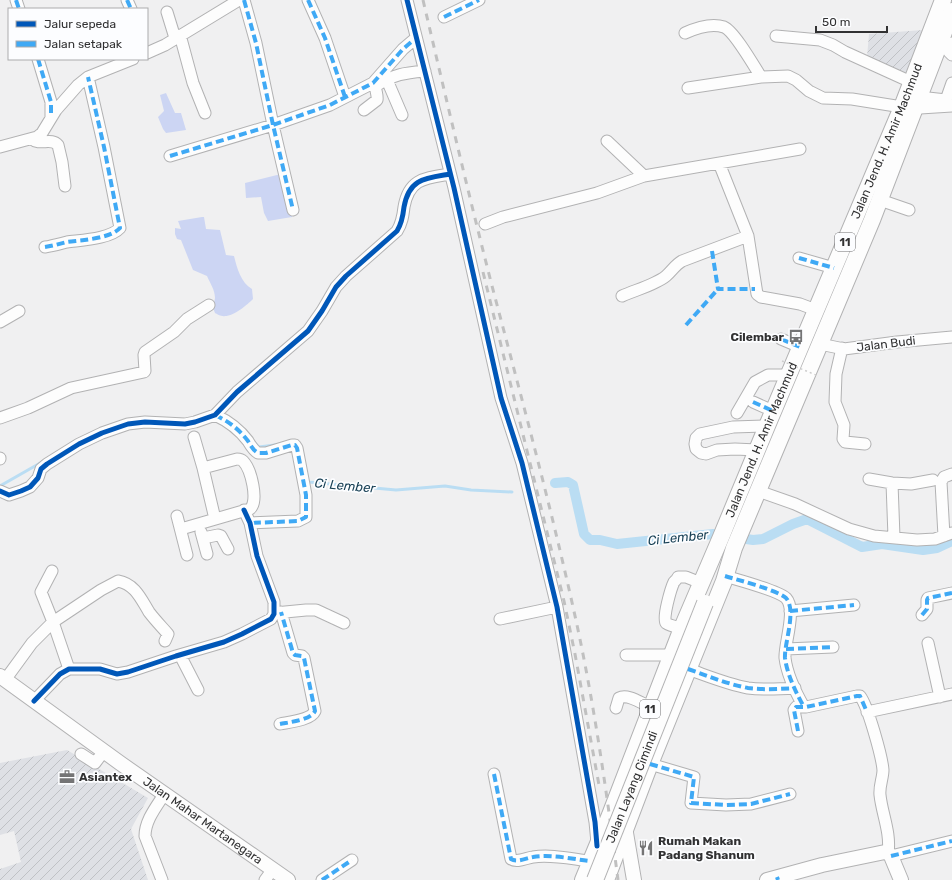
<svg xmlns="http://www.w3.org/2000/svg" width="952" height="880" font-family="Rubik,sans-serif">
<defs>
<pattern id="industrial-furrows" width="10" height="10" patternUnits="userSpaceOnUse"><rect width="10" height="10" fill="#dee0e5"/><path d="M-1 1l2-2M0 10L10 0M9 11l2-2" fill="none" stroke="#bfc1c5"/></pattern>
</defs>
<rect width="100%" height="100%" fill="#f0f0f1"/>
<!-- industrial -->
<path fill="url(#industrial-furrows)" d="M923,30L928,35L922,47L906,74L867,57L869,34Z
M67,750L148,798L131,829L148,880H0V869L21,862L14,831L0,835V763Z"/>
<!-- green -->
<path fill="#ccd5f3" d="M166,93L175,113H181L186,130L166,133L163,129L158,117L164,111L160,95Z
M281,174L293,208L292,217L268,221L264,213L261,197L246,198L245,183Z
M202,217H204L206,229L220,230L226,255L234,256C237,268 241,283 252,289L253,299C247,305 234,316 225,316C222,317 217,314 215,313C212,306 214,305 215,298C215,290 210,283 207,276L193,270L181,240L177,239L175,234V228L181,229L178,221Z"/>
<g fill="none" stroke-linecap="round" stroke-linejoin="round">
<!-- stream -->
<path stroke="#baddf3" stroke-width="3" d="M254,442L259,447L275,445
M306,479L309,482L396,490L445,486L471,490L512,492
M0,486L42,462"/>
<!-- canal -->
<path stroke="#baddf3" stroke-width="10" d="M555,483L568,482L573,485L584,534L590,540H600L617,544L713,534L753,540L763,539L793,524L807,519L862,547L882,544L923,550L937,548L952,541"/>
<defs>
<path id="minor" d="M16,0L19,9
M127,0L131,9
M244,0L256,43L273,125L293,210
M308,0L325,38L345,97
M407,0L454,188L501,398L522,463L557,607L595,822L597,843
M167,12L175,38
M444,17L479,0
M685,33C696,28 712,23 724,27C734,31 754,66 761,77
M180,35L193,83L205,113
M776,36L820,40L833,45L845,52L911,82
M952,43L949,52L952,55
M147,53L165,45L239,0
M38,59L51,102V117
M387,80L402,115
M688,88L761,77L788,76L796,80L809,91L823,98L852,99L902,107
M919,97L946,100L952,83
M915,107L920,108L952,106
M364,110L377,100C378,95 375,91 376,86C394,74 405,73 425,71
M32,139C40,146 51,137 58,145L62,162L65,186
M607,141L644,176
M0,147L37,137L42,133L56,110L78,85L88,77L133,59
M170,156L273,125L330,105L373,83L403,49L416,38
M719,163L748,236L757,294L761,297L800,304L816,310
M880,200L909,210
M485,224L503,217L597,193L644,176L800,149
M45,247C52,246 59,244 67,242C81,240 110,239 120,228L104,147L88,77
M799,258L834,268
M622,296C635,290 655,285 666,276C672,271 675,265 682,261L748,236
M0,322L19,311
M781,339L800,347
M820,344L844,349L897,342L952,337
M842,348L836,374L835,402L844,425L843,439L845,442L865,444
M753,402L773,411
M737,413L755,382L768,375H789
M215,415C228,421 239,429 248,441C251,446 253,450 258,453H266L292,445H295L297,448L306,495V517L298,521L250,523
M0,418L28,408L71,388L144,372L145,371L144,355L145,352L174,332L187,319L209,305
M194,437L203,468L215,519
M757,450L735,449L717,450L706,454L701,453L696,449L695,444L696,438L700,434L733,427L767,426
M0,458V459
M869,479L892,483L911,484L933,480
M892,483L894,537
M0,491L9,495L21,491L30,487L38,478L41,469L47,464L79,444L102,433L128,424L145,422L185,424L195,422L215,415L237,392L308,331L322,311L336,287L346,276L397,231C402,223 403,216 404,207C409,178 426,178 450,174
M758,491L795,504L849,529L874,536L917,540L935,539L952,533
M177,516L187,555
M181,529L250,509C259,501 251,469 243,461C241,459 239,459 237,459L203,468
M201,532L207,554
M944,536L941,482L944,477L952,474
M203,538L218,535L221,536L228,549
M725,576C738,580 777,590 786,598C797,610 784,644 785,658C787,674 796,693 804,707
M790,611L854,605
M275,613L306,610H316L344,623
M922,615L927,609V600L928,598L952,593
M500,619L557,607
M682,628C677,627 670,626 666,623C662,619 671,588 674,582C674,582 678,578 678,577H686L701,583
M928,643L940,697
M786,649L833,647
M180,655L198,690
M626,655H670
M69,669L53,622L101,590L118,581C135,584 141,599 149,612C155,620 161,626 168,634L165,641
M688,669C708,676 727,684 748,688C763,690 780,689 795,688
M5,680L32,643L53,622L41,592L52,571
M34,701L60,674L69,669H100L117,674L128,672L176,656L224,642L242,634L271,619L274,614V602L257,556L250,523L244,510
M616,708L619,698C628,693 642,704 651,707
M867,712L952,694
M280,724C290,722 311,720 315,711L304,658L302,656L295,655L293,653L281,612
M798,731L794,710L796,707H806L857,696H860C868,706 882,757 883,770C883,778 879,786 880,795C882,814 891,833 888,853
M81,754L95,763L104,751
M650,764L694,777L691,803L726,805L751,804L790,794
M494,774L511,859C517,863 526,858 533,857C551,854 572,859 590,861
M891,856L952,841
M162,880L145,836C145,820 157,806 165,793
M265,880L273,869
M322,880L352,860"/>
<g id="major">
<path id="s1" d="M0,676L120,763L288,880"/>
<path d="M625,827L634,880"/>
<path d="M767,880L822,865L885,852L888,853L891,856L901,880"/>
</g>
<g id="highway">
<path id="s2" d="M583,880L610,815L682,628L721,537L767,426L902,107L943,0"/>
<path d="M606,880L650,764L724,581L734,548L872,220L952,11"/>
</g>
</defs>
<!-- minor casing -->
<use href="#minor" stroke="#b2b2b3" stroke-width="13"/>
<!-- major casing -->
<use href="#major" stroke="#b2b2b3" stroke-width="16"/>
<!-- highway casing -->
<use href="#highway" stroke="#b2b2b3" stroke-width="18"/>
<!-- minor -->
<use href="#minor" stroke="#fdfdfd" stroke-width="11"/>
<!-- major -->
<use href="#major" stroke="#fdfdfd" stroke-width="14"/>
<!-- highway -->
<use href="#highway" stroke="#fdfdfd" stroke-width="16"/>
<!-- rail -->
<path stroke="#c0c0c0" stroke-width="3" stroke-dasharray="7 7" stroke-linecap="butt" d="M423,0C445,94 467,188 491,282C521,396 552,510 577,625C595,709 607,795 618,880
M483,272L564,601L575,654L599,785"/>
<defs>
<g id="highway-bridge">
<path id="s3" d="M595,880L705,603"/>
</g>
</defs>
<!-- highway-bridge casing -->
<use href="#highway-bridge" stroke="#b2b2b3" stroke-width="18" stroke-linecap="butt"/>
<!-- path-bridge -->
<path stroke="#cecece" stroke-width="1.5" stroke-dasharray="2 3" stroke-linecap="butt" d="M782,361L816,375"/>
<!-- highway-bridge -->
<use href="#highway-bridge" stroke="#fdfdfd" stroke-width="16"/>
<!-- quiet -->
<path stroke="#3fa9f5" stroke-width="4" stroke-dasharray="8 4" stroke-linecap="butt" d="M16,0L19,9
M127,0L131,9
M244,0L256,43L273,125L293,210
M308,0L325,38L345,97
M444,17L479,0
M38,59L51,102V117
M170,156L273,125L330,105L373,83L403,49L416,38
M45,247C52,246 59,244 67,242C81,240 110,239 120,228L104,147L88,77
M712,251L718,289H755
M799,258L834,268
M686,325L718,289
M781,339L800,347
M753,402L773,411
M215,415C228,421 239,429 248,441C251,446 253,450 258,453H266L292,445H295L297,448L306,495V517L298,521L250,523
M725,576C738,580 777,590 786,598C797,610 784,644 785,658C787,674 796,693 804,707
M790,611L854,605
M922,615L927,609V600L928,598L952,593
M786,649L833,647
M688,669C708,676 727,684 748,688C763,690 780,689 795,688
M280,724C290,722 311,720 315,711L304,658L302,656L295,655L293,653L281,612
M798,731L794,710L796,707H806L857,696H860L867,712
M650,764L694,777L691,803L726,805L751,804L790,794
M494,774L511,859C517,863 526,858 533,857C551,854 572,859 590,861
M891,856L952,841
M777,877L778,880
M322,880L352,860"/>
<defs>
<path id="cycleway" d="M407,0L454,188L501,398L522,463L557,607L595,822L597,846
M0,491L9,495L21,491L30,487L38,478L41,469L47,464L79,444L102,433L128,424L145,422L185,424L195,422L215,415L237,392L308,331L322,311L336,287L346,276L397,231C402,223 403,216 404,207C409,178 426,178 450,174
M34,701L60,674L69,669H100L117,674L128,672L176,656L224,642L242,634L271,619L274,614V602L257,556L250,523L244,510"/>
</defs>
<!-- cycleway casing -->
<use href="#cycleway" stroke="#fcfdff" stroke-width="8"/>
<!-- cycleway -->
<use href="#cycleway" stroke="#0057b8" stroke-width="5"/>
</g>
<!-- icons -->
<defs>
<symbol id="bus-bare" viewBox="-9 -9 18 18"><path d="M-5-6H5V4H4V6H2V4H-2V6H-4V4H-5ZM-3.5-4V0h7V-4ZM-3.5 1.2v1.5H-2V1.2ZM2 1.2v1.5H3.5V1.2Z" fill="#747475" stroke="#fcfdff" stroke-width="2.5" paint-order="stroke"/></symbol>
<symbol id="office-bare" viewBox="-9 -9 18 18"><path d="M-6-3h4V-5.5h4V-3h4V5H-6ZM-1-4.5V-3h2v-1.5ZM-6 0V1H6V0Z" fill="#747475" stroke="#fcfdff" stroke-width="2.5" paint-order="stroke"/></symbol>
<symbol id="restaurant-bare" viewBox="-9 -9 18 18"><path d="M-5-6h1v4h1v-4h1v4h1v-4h1v5L-1.5 .5V6h-2V.5L-5-1ZM5-6V6H3V1.5H1.5Q1.5-4 5-6Z" fill="#747475" stroke="#fcfdff" stroke-width="2.5" paint-order="stroke"/></symbol>
</defs>
<g fill-rule="evenodd">
<use href="#bus-bare" x="785" y="326" width="22" height="22"/>
<use href="#office-bare" x="56" y="766" width="22" height="22"/>
<use href="#restaurant-bare" x="635" y="837" width="22" height="22"/>
</g>
<g text-anchor="middle" stroke-width="3.5" stroke-linejoin="round" paint-order="stroke">
<!-- shield labels -->
<g fill="#fcfdff" stroke="#6e6e70" stroke-width="1">
<rect x="835" y="233" width="20" height="18" rx="3"/>
<rect x="640" y="700" width="20" height="18" rx="3"/>
</g>
<g font-size="11" font-weight="bold" fill="#313132">
<text x="845" y="246">11</text>
<text x="650" y="713">11</text>
</g>
<!-- street labels -->
<g font-size="12" fill="#313132" stroke="#fcfdff">
<text dy="4" stroke="none"><textPath href="#s2" startOffset="799">Jalan Jend. H. Amir Machmud</textPath></text>
<text transform="translate(886 344) rotate(-7)" y="4">Jalan Budi</text>
<text dy="4" stroke="none"><textPath href="#s2" startOffset="475">Jalan Jend. H. Amir Machmud</textPath></text>
<text dy="4" stroke="none"><textPath href="#s3" startOffset="100">Jalan Layang Cimindi</textPath></text>
<text dy="4" stroke="none"><textPath href="#s1" startOffset="249">Jalan Mahar Martanegara</textPath></text>
</g>
<!-- poi labels -->
<g font-size="12" font-weight="bold" fill="#313132" stroke="#fcfdff" text-anchor="start">
<text x="784" y="341" text-anchor="end">Cilembar</text>
<text x="79" y="781">Asiantex</text>
<text x="658" y="845">Rumah Makan<tspan x="658" dy="14">Padang Shanum</tspan></text>
</g>
<!-- water labels -->
<g font-size="13" font-style="italic" fill="#194156" stroke="#fcfdff">
<text transform="translate(345 485) rotate(5)" y="5">Ci Lember</text>
<text transform="translate(678 537) rotate(-6)" y="5">Ci Lember</text>
</g>
</g>
<!-- legend -->
<rect x="8" y="8" width="140" height="52" fill="#fcfdff" stroke="#ababad"/>
<rect x="16" y="21" width="20" height="6" fill="#0057b8" stroke="#ababad"/>
<text x="44" y="28" font-size="12" fill="#313132">Jalur sepeda</text>
<rect x="16" y="41" width="20" height="6" fill="#3fa9f5" stroke="#ababad"/>
<text x="44" y="48" font-size="12" fill="#313132">Jalan setapak</text>
<!-- scale -->
<path d="M816 26v6h71v-6" fill="none" stroke="#313132" stroke-width="2"/>
<text x="822" y="26" font-size="12" fill="#313132" stroke="#fcfdff" stroke-width="3" paint-order="stroke">50 m</text>
</svg>
